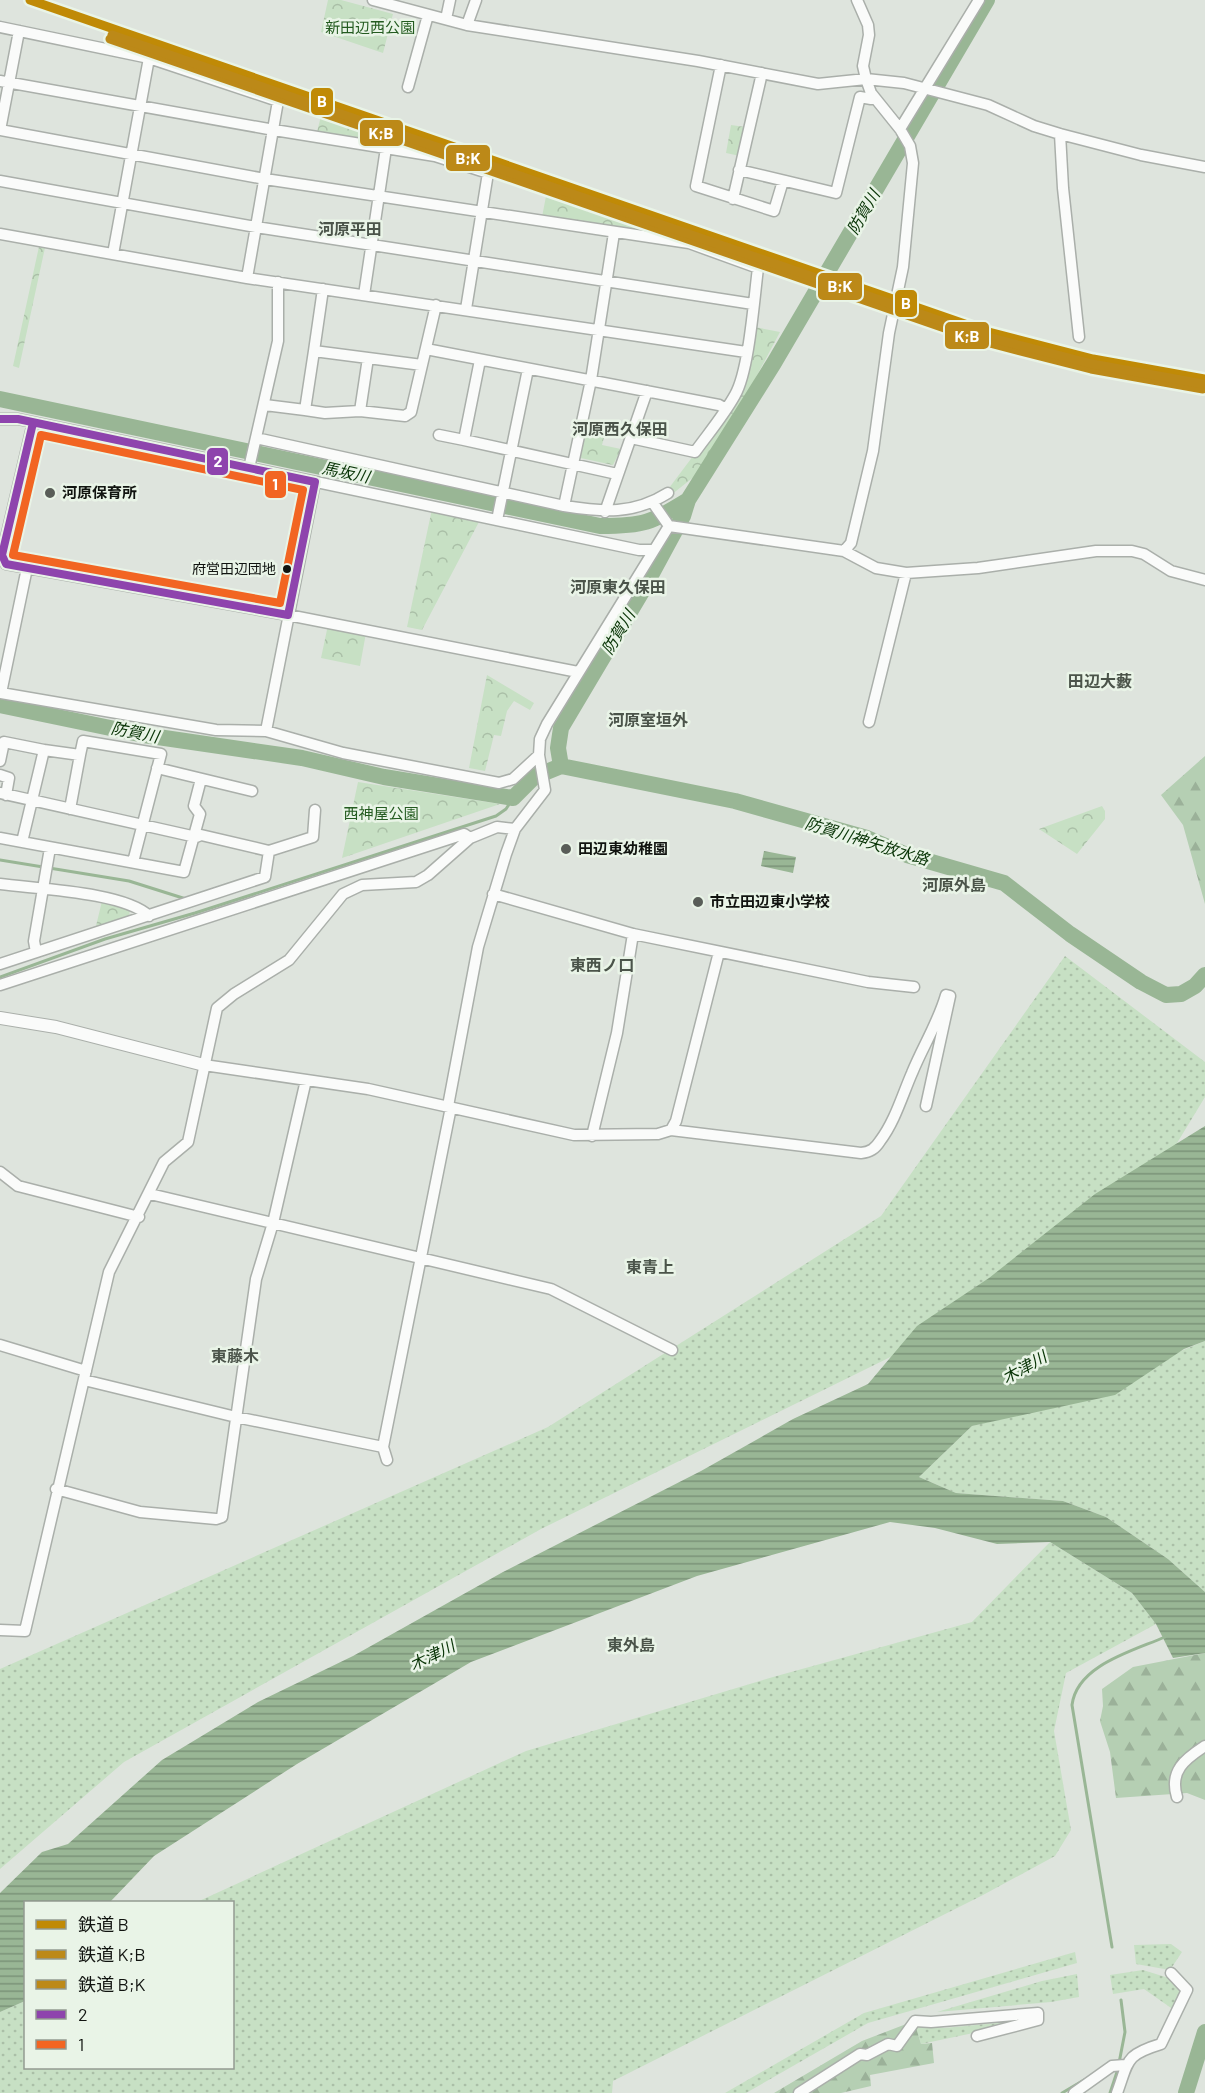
<svg xmlns="http://www.w3.org/2000/svg" width="1205" height="2093" font-family="Barlow,'Noto Sans JP',sans-serif">
<defs>
<pattern id="grass-dots" width="8" height="8" patternUnits="userSpaceOnUse" patternTransform="scale(1.5)"><rect width="8" height="8" fill="#c7e0c4"/><path d="M2 2h.1M6 6h.1" fill="none" stroke="#aabfa7" stroke-width="1.8" stroke-linecap="round"/></pattern>
<pattern id="forest-firs" width="22" height="20" patternUnits="userSpaceOnUse" patternTransform="scale(1.5)"><rect width="22" height="20" fill="#b5cfb3"/><path d="M5 1l3.5 6h-7zM16 11l3.5 6h-7z" fill="#9bb199"/></pattern>
<pattern id="park-crowns" width="20" height="18" patternUnits="userSpaceOnUse" patternTransform="scale(1.5)"><rect width="20" height="18" fill="#c7e0c4"/><path d="M2 6a3 3 0 1 1 6 0M12 15a3 3 0 1 1 6 0" fill="none" stroke="#aabfa7"/></pattern>
<pattern id="water-rules" width="6" height="5" patternUnits="userSpaceOnUse" patternTransform="scale(1.5)"><rect width="6" height="5" fill="#99b695"/><path d="M0 2.5h6" fill="none" stroke="#7b9378"/></pattern>
</defs>
<rect width="100%" height="100%" fill="#dee4dd"/>
<!-- grass -->
<path fill="url(#grass-dots)" d="M1065,956L1205,1062V1097L1114,1247L541,1529L124,1762L0,1869V1669L548,1427L881,1216Z
M1205,1341V1592L1168,1559L1106,1517L1063,1501L956,1493L919,1477L972,1426L1039,1410Z
M1050,1542L1132,1593L1156,1624L1066,1673L1054,1731L1071,1830L1055,1856L983,1895L613,2081L612,2093H0V2012L25,2001L26,2068H232V1902H197L526,1751L773,1677L972,1622Z
M1171,1944L1182,1952L1170,1970L1136,1964L1134,1945Z
M1075,1952L1077,1963L868,2023L746,2093H725L864,2013Z
M1143,1970L1172,1979L1183,1993L1174,2010L1144,1989L1113,1994L1110,1975Z
M1077,1974L1079,1997L1051,2002L937,2012L1042,1981Z
M1040,2019L921,2044L914,2021L944,2028Z"/>
<!-- forest -->
<path fill="url(#forest-firs)" d="M1205,756V904L1183,825L1161,795Z
M1205,1653V1800L1187,1793L1116,1798L1110,1752L1100,1721L1103,1706L1102,1689L1133,1667Z
M914,2021L921,2044L932,2043L934,2063L870,2075L871,2086L841,2093H774L862,2041Z"/>
<!-- park -->
<path fill="url(#park-crowns)" d="M328,0H341L393,14L383,53L321,32Z
M323,108L382,130L379,142L317,132Z
M731,125L745,127L740,156L726,153Z
M547,191L670,231L669,236L542,217Z
M40,242L46,243L19,368L13,366Z
M755,327L780,332L746,396L695,476L671,495L669,488L739,395Z
M583,421L607,426L602,445L621,449L613,465L576,457Z
M432,509L480,520L422,630L407,627Z
M328,625L366,633L360,666L321,658Z
M487,675L534,703L530,710L514,701L507,711L501,736L494,735L485,771L469,768Z
M358,782L500,804L342,858Z
M1102,806L1105,811V819L1077,854L1039,829Z
M102,901L130,909L129,917L96,926Z"/>
<!-- water -->
<path fill="url(#water-rules)" d="M764,851L796,857L793,873L761,866Z
M1205,1126V1341L1184,1349L1115,1395L972,1426L919,1477L956,1493L1063,1501L1106,1517L1168,1559L1205,1592V1653L1173,1658L1156,1624L1132,1593L1050,1542L997,1544L935,1528L890,1522L697,1576L471,1662L297,1764L154,1856L110,1902H26L25,2001L0,2012V1893L42,1852L68,1844L162,1760L258,1702L353,1656L503,1572L701,1471L793,1419L868,1384L917,1326L989,1278L1095,1194Z"/>
<g fill="none" stroke-linecap="round" stroke-linejoin="round">
<!-- stream -->
<path stroke="#99b695" stroke-width="3" d="M0,860L129,881L186,899
M0,977L105,939L195,913L496,816L506,809L513,798
M1112,1947L1072,1705C1077,1665 1133,1651 1165,1637
M1119,2063L1125,2032L1121,2000
M1062,2093L1084,2080
M1110,2093L1118,2069"/>
<!-- river -->
<path stroke="#99b695" stroke-width="16" d="M0,399L600,526C645,526 650,523 688,500
M0,705L144,735L302,758L384,777L513,798L534,777L561,766
M561,766L558,748L561,728L643,590L683,516L688,500L774,363L987,0
M561,766L735,801L867,838L907,855L1004,883L1070,934L1141,982L1166,995L1181,994L1195,986L1205,975
M1186,2093L1205,2032"/>
<defs>
<path id="minor" d="M373,0L467,25L698,61L818,84L866,79L904,83L988,105L1034,126L1060,134L1141,155L1205,167
M446,19L450,0
M467,25L476,0
M0,27L149,58L278,101L247,278
M721,65L696,186L774,211L783,181
M0,81L274,130L435,156L488,173L466,309
M408,87L428,15
M900,129L979,0
M0,130L265,179L689,243L758,268C754,299 749,371 735,395C724,415 708,434 695,452L631,438
M0,130L19,31
M1060,134L1063,188L1079,337
M739,170L836,193L860,97L871,99L874,97
M0,181L256,227L753,304
M733,199L762,73
M0,234L247,278L746,352
M113,254L149,58
M323,289L314,351L368,358
M364,295L386,148
M426,349L719,405L726,409
M265,405L305,410L314,351
M305,410L325,413L360,411L405,416L411,412L436,305
M360,411L368,358L422,365
M0,419H18L639,550H652
M33,423L2,555L6,564L288,615L578,672
M439,435L464,440L480,360
M256,438L564,506C603,512 633,515 668,493
M464,440L617,474
M249,468L278,341V282
M653,503L669,526
M564,506L591,380L614,233
M605,512L647,391
M497,520L528,369
M669,526L844,551L876,568L906,573L978,568L1096,551H1132L1144,554L1171,571L1205,580
M844,551L851,543L873,451L889,333L903,267L913,163L910,146L900,129L871,93L866,79L863,66L869,35L868,25L857,0
M27,568L1,693L216,730L266,731L343,753L499,783L513,779L539,755L545,790L515,829L506,854L478,947L448,1106
M869,722L906,573
M266,731L315,482
M80,755L83,741L161,754L133,862
M539,755L540,739L547,724L669,526
M0,761L4,742L44,750
M157,768L252,791
M0,775L9,778L6,795
M0,793L196,837L201,835L269,851L313,837L315,810
M0,838L184,872L200,814L194,806L201,779
M22,842L44,750L80,755L70,809
M0,884C36,889 124,892 149,916
M493,894L633,934L868,982L914,987
M36,952L34,941L50,848
M0,964L265,877L269,851
M0,985L464,834L470,838L497,827L515,829
M204,1065L368,1089L574,1135L658,1134L671,1130L676,1121L719,952
M671,1130L861,1153C870,1152 875,1149 880,1141C895,1121 902,1096 912,1073C923,1046 938,1023 946,995L950,996L926,1106
M592,1136L617,1033L633,934
M0,1172L18,1186L139,1217
M150,1194L551,1289L672,1350
M0,1345L86,1371
M84,1380L236,1417L383,1447
M387,1460L383,1447L451,1107
M56,1489L140,1512L216,1519L222,1517L256,1279L273,1223L306,1080
M0,1630L25,1631L109,1272L164,1162L188,1142L217,1008L234,994L289,960L343,894L362,885L416,882L428,875L470,838
M1177,1797C1169,1771 1185,1759 1205,1746
M799,2093L860,2054L867,2055L888,2044L897,2046L915,2021L931,2022L1038,2013V2020L977,2036
M1074,2093L1112,2066L1125,2065
M1117,2093C1129,2060 1125,2055 1161,2044L1187,1990L1171,1973"/>
<path id="tertiary" d="M0,1018L56,1027L204,1065"/>
</defs>
<!-- minor casing -->
<use href="#minor" stroke="#aaafaa" stroke-width="13"/>
<!-- tertiary casing -->
<use href="#tertiary" stroke="#aaafaa" stroke-width="14"/>
<!-- minor -->
<use href="#minor" stroke="#fafbfa" stroke-width="10"/>
<!-- tertiary -->
<use href="#tertiary" stroke="#fafbfa" stroke-width="12"/>
<defs>
<path id="bus-1" d="M0,419H18L315,482L288,615L6,564L2,555L33,423"/>
<path id="bus-2" d="M41,435L303,490L280,603L13,555Z"/>
</defs>
<!-- bus-1 casing -->
<use href="#bus-1" stroke="#e9f4e7" stroke-width="12"/>
<!-- bus-2 casing -->
<use href="#bus-2" stroke="#e9f4e7" stroke-width="12"/>
<!-- bus-1 -->
<use href="#bus-1" stroke="#8e44ad" stroke-width="8"/>
<!-- bus-2 -->
<use href="#bus-2" stroke="#f26522" stroke-width="8"/>
<defs>
<path id="rail-1" d="M30,0L985,331L1093,359L1205,379"/>
<path id="rail-2" d="M110,39L982,341L1091,369L1203,389"/>
<path id="rail-3" d="M112,35L984,336L1092,364L1203,384"/>
</defs>
<!-- rail-1 casing -->
<use href="#rail-1" stroke="#e9f4e7" stroke-width="14"/>
<!-- rail-2 casing -->
<use href="#rail-2" stroke="#e9f4e7" stroke-width="14"/>
<!-- rail-3 casing -->
<use href="#rail-3" stroke="#e9f4e7" stroke-width="14"/>
<!-- rail-1 -->
<use href="#rail-1" stroke="#c08a06" stroke-width="9"/>
<!-- rail-2 -->
<use href="#rail-2" stroke="#bc8918" stroke-width="9"/>
<!-- rail-3 -->
<use href="#rail-3" stroke="#bc8918" stroke-width="9"/>
</g>
<!-- markers -->
<g fill="#595d58" stroke="#e9f4e7" stroke-width="2">
<circle cx="50" cy="493" r="6"/>
<circle cx="566" cy="849" r="6"/>
<circle cx="698" cy="902" r="6"/>
</g>
<circle fill="#111410" stroke="#e9f4e7" stroke-width="2" cx="287" cy="569" r="5"/>
<g text-anchor="middle" stroke-width="5" stroke-linejoin="round" paint-order="stroke">
<!-- bus labels -->
<g font-size="14" fill="#111410" stroke="#e9f4e7" text-anchor="end">
<text x="276" y="574">府営田辺団地</text>
</g>
<!-- park labels -->
<g font-size="15" fill="#245b20" stroke="#e9f4e7">
<text x="370" y="33">新田辺西公園</text>
<text x="381" y="819">西神屋公園</text>
</g>
<!-- poi labels -->
<g font-size="15" font-weight="bold" fill="#111410" stroke="#e9f4e7" text-anchor="start">
<text x="62" y="498">河原保育所</text>
<text x="578" y="854">田辺東幼稚園</text>
<text x="710" y="907">市立田辺東小学校</text>
</g>
<!-- water labels -->
<g font-size="16" font-style="italic" fill="#073305" stroke="#e9f4e7">
<text transform="translate(863 212) rotate(-60)" y="6">防賀川</text>
<text transform="translate(346 472) rotate(12)" y="6">馬坂川</text>
<text transform="translate(618 632) rotate(-59)" y="6">防賀川</text>
<text transform="translate(135 732) rotate(11)" y="6">防賀川</text>
<text transform="translate(867 841) rotate(17)" y="6">防賀川神矢放水路</text>
<text transform="translate(1024 1367) rotate(-29)" y="6">木津川</text>
<text transform="translate(432 1655) rotate(-26)" y="6">木津川</text>
</g>
<!-- neighbourhood labels -->
<g font-size="16" font-weight="bold" fill="#4b544a" stroke="#e9f4e7">
<text x="350" y="235">河原平田</text>
<text x="620" y="435">河原西久保田</text>
<text x="618" y="593">河原東久保田</text>
<text x="1100" y="687">田辺大藪</text>
<text x="648" y="726">河原室垣外</text>
<text x="954" y="891">河原外島</text>
<text x="602" y="971">東西ノ口</text>
<text x="650" y="1273">東青上</text>
<text x="235" y="1362">東藤木</text>
<text x="631" y="1651">東外島</text>
</g>
</g>
<g stroke="#e9f4e7" stroke-width="2">
<rect x="310" y="87" width="24" height="29" rx="6" fill="#c08a06"/>
<rect x="359" y="119" width="45" height="28" rx="6" fill="#bc8918"/>
<rect x="445" y="144" width="46" height="28" rx="6" fill="#bc8918"/>
<rect x="817" y="272" width="46" height="29" rx="6" fill="#bc8918"/>
<rect x="894" y="289" width="24" height="29" rx="6" fill="#c08a06"/>
<rect x="944" y="321" width="46" height="29" rx="6" fill="#bc8918"/>
<rect x="206" y="447" width="23" height="29" rx="6" fill="#8e44ad"/>
<rect x="264" y="470" width="23" height="29" rx="6" fill="#f26522"/>
</g>
<g font-size="16" text-anchor="middle" font-weight="bold" fill="#fff">
<text x="322" y="107">B</text>
<text x="381" y="139">K;B</text>
<text x="468" y="164">B;K</text>
<text x="840" y="292">B;K</text>
<text x="906" y="309">B</text>
<text x="967" y="342">K;B</text>
<text x="218" y="467">2</text>
<text x="275" y="490">1</text>
</g>
<!-- legend -->
<rect x="24" y="1901" width="210" height="168" fill="#e9f4e7" stroke="#939a91" stroke-width="1.5"/>
<rect x="36" y="1920" width="30" height="9" fill="#c08a06" stroke="#939a91" stroke-width="1.5"/>
<text x="78" y="1931" font-size="18" fill="#111410">鉄道 B</text>
<rect x="36" y="1950" width="30" height="9" fill="#bc8918" stroke="#939a91" stroke-width="1.5"/>
<text x="78" y="1961" font-size="18" fill="#111410">鉄道 K;B</text>
<rect x="36" y="1980" width="30" height="9" fill="#bc8918" stroke="#939a91" stroke-width="1.5"/>
<text x="78" y="1991" font-size="18" fill="#111410">鉄道 B;K</text>
<rect x="36" y="2010" width="30" height="9" fill="#8e44ad" stroke="#939a91" stroke-width="1.5"/>
<text x="78" y="2021" font-size="18" fill="#111410">2</text>
<rect x="36" y="2040" width="30" height="9" fill="#f26522" stroke="#939a91" stroke-width="1.5"/>
<text x="78" y="2051" font-size="18" fill="#111410">1</text>
</svg>
